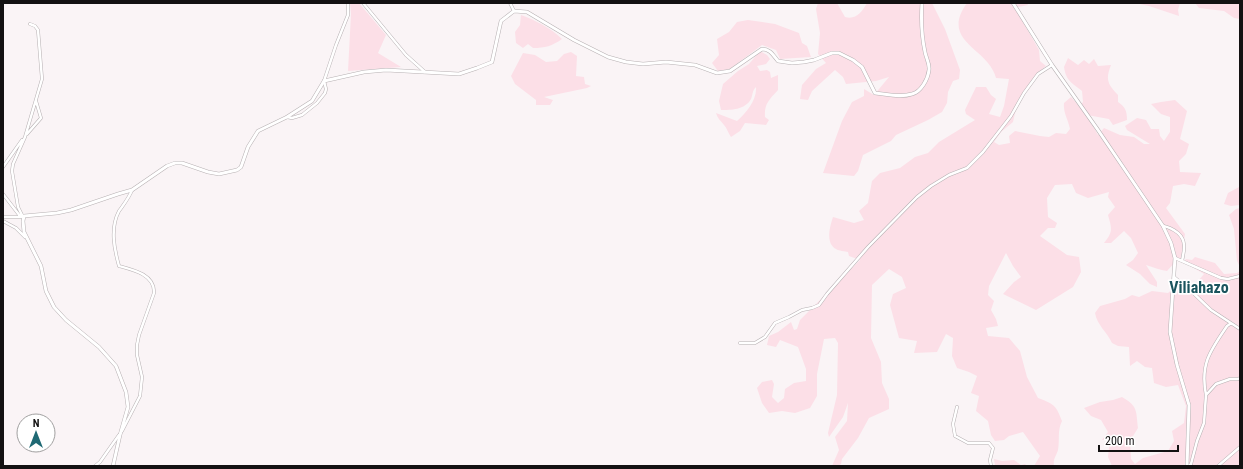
<svg xmlns="http://www.w3.org/2000/svg" width="1243" height="469" font-family="'Roboto Condensed',sans-serif">
<rect width="100%" height="100%" fill="#faf4f6"/>
<!-- green -->
<path fill="#fcdfe7" d="M350,3H359L386,35L378,53L401,67L348,71L351,14Z
M818,3H837L845,17C856,20 862,12 867,3H932L945,29L960,70L959,79L953,81L948,92L947,103L942,112L928,120L896,135L891,141L863,155L858,171L854,176L823,173L842,121L852,102L864,96V89L874,95L889,77L876,81L846,84L843,77L835,70L812,91L808,100L800,99L802,85L816,69L826,63L818,54L820,33L816,9Z
M967,3H1027L1028,5L1018,7L1023,22L1039,50L1040,61L1046,66L1035,76L1030,85L1018,100L1013,122L1001,132L994,142L999,145L1010,143L1009,136L1015,131L1040,136L1049,137L1056,133L1066,134L1070,129C1068,119 1063,113 1064,103L1071,97L1079,106L1083,102L1082,91C1072,83 1066,81 1064,67L1068,58L1078,65L1084,60L1089,64L1094,59L1098,66L1111,65C1105,80 1108,84 1118,95V102C1125,107 1127,110 1127,120L1113,125L1109,119L1087,115L1098,135L1104,128L1120,135L1134,137L1144,144H1150L1127,130L1125,126L1137,118L1146,120L1151,129H1159L1160,136L1164,141L1170,132V117L1161,114L1151,104L1161,102L1175,100L1187,111L1180,139L1189,144L1186,154L1179,161L1180,172L1201,173L1195,186L1184,184L1173,186L1170,203L1166,208L1185,234L1181,258L1178,259L1167,271C1160,270 1153,267 1146,265L1157,282V287L1150,284L1140,274L1126,265L1133,260L1138,253L1131,238L1124,231L1111,243H1104C1113,232 1112,229 1108,215L1115,207L1108,197L1109,192L1088,198L1076,193L1072,184L1055,185L1047,198L1048,217L1057,223L1055,228H1048L1040,236L1067,255L1079,257L1081,272L1073,287L1036,310L1003,294L1014,282L1021,277L1013,266L1006,253L989,286L988,295L994,301L991,310L996,319L998,326L986,328L988,336L1009,338L1020,351L1027,377L1038,398C1054,404 1056,405 1062,421C1057,431 1060,440 1058,450C1056,457 1053,458 1054,466H1034L1040,456L1023,432L1009,436L1004,440L995,441L991,435L988,421L976,411L979,396L971,393L977,376L969,372L957,368L952,356L953,338L946,334L937,352L914,353L917,341L899,338L890,305L893,294L906,288L902,277L889,269L872,285L871,338L881,362L882,383L889,399V409L869,418L858,438L842,459L841,464L838,466H832L839,450L835,437L847,421L848,403L843,417L829,437L828,433L837,395L838,343L835,338L824,339L817,374V396L810,408L795,413L782,411L769,413L762,403L757,388L762,382L772,380L774,384L772,397L778,403L784,398L785,389L794,383L806,381V369L798,347L780,340L776,347L767,345L769,336L778,332L791,322L794,330L797,329L800,320L860,260L849,256L848,252C845,251 839,251 836,249C825,243 830,226 833,217L854,223L864,220L859,211L868,203L872,181L880,173L900,168L915,157L928,153L939,142L975,120L966,114L965,110L976,87H986L991,95L996,99L989,114L1000,117L1004,106L1009,79L996,78C989,48 939,42 967,3Z
M1135,3H1180L1178,10L1179,16L1149,6Z
M1195,3H1240V19L1234,18L1224,11L1199,8Z
M521,15C535,20 551,28 562,39C552,46 545,48 533,48L528,44L523,48L516,43L515,32L520,25Z
M748,20L775,24L799,33L802,43L807,46L811,57L780,59L776,50L762,45L730,69L718,71L712,63L719,55L717,39L729,32L737,22Z
M760,51L767,55L770,59L766,64L757,66L760,71L767,70L770,72L771,78L778,75V90C769,100 764,104 765,117L769,120L766,125L745,123L740,131L731,137C728,133 727,128 724,125C720,120 718,119 716,113L737,121C746,113 757,100 756,87C752,91 753,94 751,99C745,110 731,110 721,110L719,101L723,84L738,71L749,64Z
M571,52L577,56L576,76L584,77L585,84L591,86L587,88L544,97L553,100L550,105H536V100L515,84L511,76L523,53L535,55L546,62L557,61L564,54Z
M1240,184V205L1231,206L1224,204L1228,193L1239,187Z
M1240,208V267L1237,261L1234,229L1229,215L1236,209Z
M1195,257L1215,263L1224,274L1237,273L1240,271V466H1112L1108,457L1110,439L1102,440L1108,432L1101,420L1091,416L1084,408L1100,402L1113,400L1122,397C1138,406 1136,411 1138,428L1130,441L1131,459L1135,464L1143,458L1168,451L1174,441L1172,431L1184,423L1186,406L1178,385L1166,387L1154,383L1152,368L1145,367L1137,361L1130,366L1129,347L1118,346L1112,343C1107,332 1097,325 1095,313L1100,306L1125,299L1132,295L1139,297L1152,291L1168,293L1176,286L1192,290V288L1204,274L1184,262L1186,259L1192,260Z
M994,459L1002,461L1014,460L1021,465L1025,464L1027,466H995Z"/>
<g fill="none" stroke-linecap="round" stroke-linejoin="round">
<defs>
<path id="minor" d="M363,3L406,55L425,72
M510,3L514,11
M287,117L292,118L302,115L317,103L325,93L326,89L324,81L336,45L348,15V3
M27,134L41,118L36,101
M3,167L22,140
M3,194L20,216
M3,217H23L18,207L12,171L13,164L25,137L42,79L38,30L35,26L30,24
M3,221L16,228L25,237
M1163,226C1170,227 1173,229 1178,233C1187,241 1184,251 1182,261
M1175,258L1221,278L1228,279L1240,276
M1174,277L1189,289L1211,310L1240,329
M740,343H755L765,337L775,323L789,317L802,310L812,308L819,305L827,294L868,247L917,197L931,186L949,175L967,168L983,152L1011,116L1024,93L1038,74L1052,65
M1206,395C1200,364 1210,351 1227,326L1230,324
M957,407L953,424L955,436L968,443H989L993,448L990,460L991,466
M122,431L140,396L142,377L137,355V345L139,335L154,293C155,275 134,270 119,266C114,248 110,228 119,211C124,204 129,198 132,190
M95,466L100,462L119,435
M1189,466L1191,464L1197,441L1204,423L1206,395L1216,384L1230,379H1238L1240,378
M1218,466L1240,447"/>
<path id="tertiary" d="M1013,3L1052,65L1098,130L1138,189L1163,226L1171,243L1175,258L1170,332L1177,365L1189,405L1187,466
M113,466L120,435L128,407L126,392L116,366L99,347L66,320L54,307L46,291L41,266L24,232L23,221L24,216L57,213L71,210L118,194L132,190L167,166L175,163H182L208,172L219,174L237,170L241,167L248,147L258,131L287,117L312,101L324,81L364,72L386,70L459,74L477,68L492,62L501,21L514,11L527,12L574,40L608,57L626,62L643,64L666,62L685,64L695,65L717,73L730,71L762,49C770,49 773,55 778,61L792,63L804,62L814,60L832,53H839L853,60L862,67L875,93C887,94 900,98 912,94C921,92 928,79 929,70C930,64 926,58 925,52C922,38 921,17 922,3"/>
</defs>
<!-- minor casing -->
<use href="#minor" stroke="#b7b1b3" stroke-width="3.5"/>
<!-- tertiary casing -->
<use href="#tertiary" stroke="#b7b1b3" stroke-width="4"/>
<!-- minor -->
<use href="#minor" stroke="#fff" stroke-width="2.5"/>
<!-- tertiary -->
<use href="#tertiary" stroke="#fff" stroke-width="3"/>
</g>
<g text-anchor="middle" stroke-width="3.5" stroke-linejoin="round" paint-order="stroke">
<!-- quarter labels -->
<g font-size="16" font-weight="bold" fill="#1a545d" stroke="#fff">
<text x="1199" y="293">Viliahazo</text>
</g>
</g>
<!-- border -->
<rect width="1243" height="469" fill="none" stroke="#131112" stroke-width="8"/>
<!-- north arrow -->
<g transform="translate(36 433)"><circle r="19" fill="#ffffff" stroke="#a1a0a0"/>
<path d="M0-3L7 15L0 10L-7 15Z" fill="#1f6974"/>
<text y="-6" font-size="11" font-weight="bold" text-anchor="middle" fill="#131112">N</text>
</g>
<!-- scale -->
<path d="M1099 445v6h79v-6" fill="none" stroke="#131112" stroke-width="2"/>
<text x="1105" y="445" font-size="12" fill="#131112" stroke="#ffffff" stroke-width="3" paint-order="stroke">200 m</text>
</svg>
